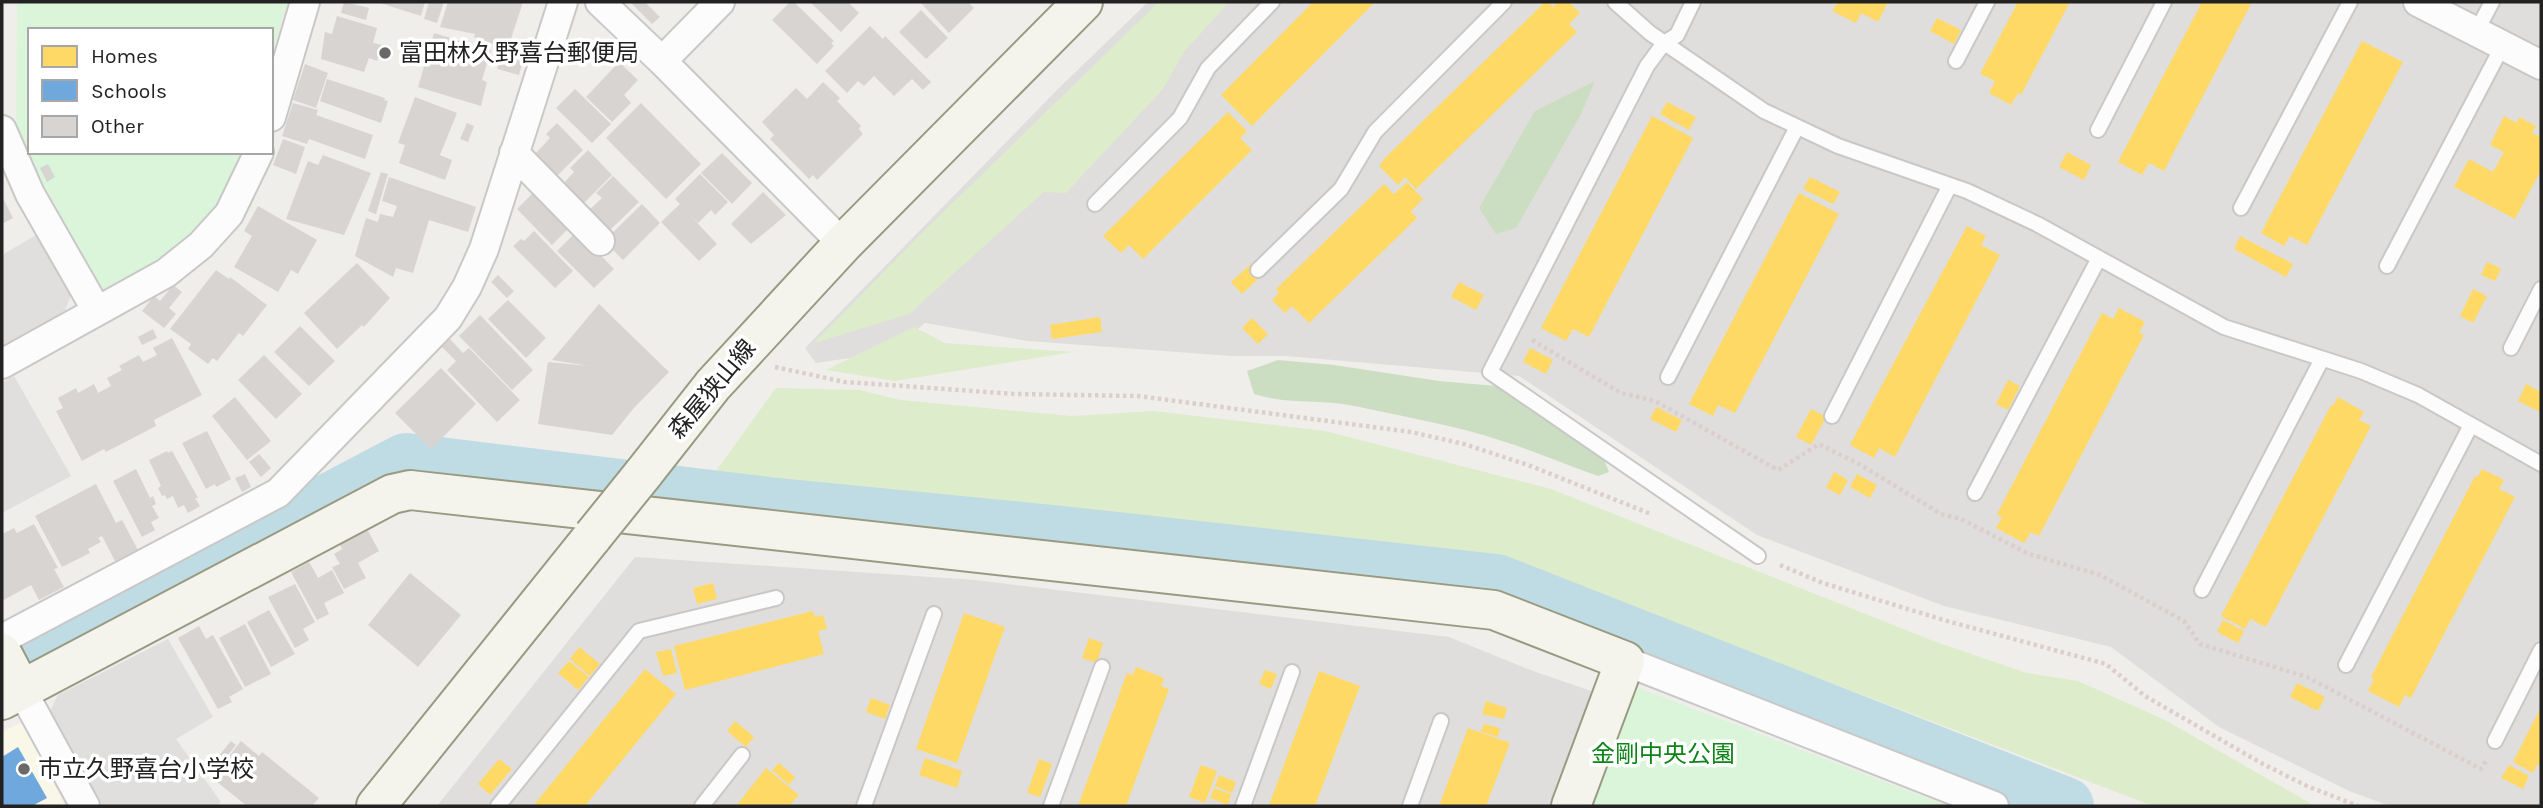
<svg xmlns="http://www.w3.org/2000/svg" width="2543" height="808" font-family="Karla,'Noto Sans JP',sans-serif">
<rect width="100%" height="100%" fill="#f0eeeb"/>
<!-- residential -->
<path fill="#dfdedc" d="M1148,2H2541V806H2390L2349,791L2219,727L2111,647L1944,606L1757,535L1519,376L1286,356H1232L1028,341L925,323L890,352L816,363L805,348L1059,88Z
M635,557L975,580L1449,637L1533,671L1600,694L1558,806H437Z"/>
<!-- education -->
<path fill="#f8f7e8" d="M24,721L65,806H2V732Z"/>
<!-- grass -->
<path fill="#ddeccb" d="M1159,2H1229L1184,52L1163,89L1066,193L1044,192L909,314L814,343L924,231Z
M914,327L945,343L1073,352L895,381L826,370Z
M776,388L860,390L900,400L1072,416L1153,411L1325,431L1551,489L1936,642L2027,673L2078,681L2165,720L2315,806H2153L1510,560L790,482L716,471Z"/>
<!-- forest -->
<path fill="#cbdec1" d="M1595,81L1581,114L1516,228L1496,234L1479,208L1535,111Z
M1278,360L1334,365L1439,381L1496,386L1562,427L1604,460L1609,472L1598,476C1566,465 1535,451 1502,441C1455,425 1404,417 1355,406C1322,399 1288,405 1254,394L1247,371Z"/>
<!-- park -->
<path fill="#daf5da" d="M17,2H288L271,56V30H30V152H242C231,190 208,231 174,253C152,268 126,279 103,291L16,135Z
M1631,685L1948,806H1585Z"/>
<!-- parking -->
<path fill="#e0dfde" d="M38,234L71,295L64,314L2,351V255Z
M14,376L71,476L2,513V383Z
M168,639L213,717L176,739L221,802L216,806H97L48,715L58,695Z"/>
<!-- homes -->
<path fill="#ffd966" d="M1313,2H1375L1252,126L1221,95Z
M1545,2H1548L1553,7L1558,2H1569L1580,13L1569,24L1577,32L1416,189L1405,177L1398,185L1379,166L1386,157Z
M1838,2H1888L1878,22L1861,13L1856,23L1832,11Z
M2018,2H2070L2021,95L2018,93L2011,105L1989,93L1995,81L1980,74Z
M2202,2H2252L2164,171L2149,163L2142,175L2118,162Z
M1937,18L1961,30L1954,44L1930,31Z
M2362,41L2403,62L2307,245L2290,236L2284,246L2261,233Z
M1667,102L1696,117L1689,130L1660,114Z
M1228,112L1247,131L1240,138L1252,150L1143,259L1129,245L1121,253L1103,236Z
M1652,116L1693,138L1589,337L1573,329L1566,341L1541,328Z
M2504,116L2517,123L2519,117L2536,126L2532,133L2541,137V170L2515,219L2454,187L2469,159L2493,172L2504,152L2490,145Z
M2067,152L2091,165L2084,180L2059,167Z
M1810,177L1840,192L1833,204L1803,189Z
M1407,182L1423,199L1411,211L1417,218L1309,323L1292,306L1285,313L1272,300L1279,293L1276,289L1384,184L1394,194Z
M1799,193L1839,214L1735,413L1718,405L1713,416L1689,404Z
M1967,226L1986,236L1981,245L2000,255L1895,457L1879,448L1874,458L1850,445Z
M2240,236L2293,264L2286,277L2234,249Z
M2487,262L2501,269L2495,281L2481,275Z
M1251,264L1261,276L1242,294L1231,282Z
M1459,282L1484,295L1476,310L1451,297Z
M2473,289L2487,296L2473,323L2460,316Z
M2119,308L2145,322L2139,333L2144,335L2039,536L2031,532L2024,543L1996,528L2002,517L1997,514L2102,313L2113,319Z
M1100,317L1102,332L1052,339L1050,325Z
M1252,318L1268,334L1258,344L1242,328Z
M1530,348L1553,360L1546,374L1523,362Z
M2008,380L2020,386L2008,410L1996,404Z
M2526,384L2541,392L2540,412L2518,401Z
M2338,397L2364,412L2359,420L2371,426L2266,627L2250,619L2245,629L2221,616L2331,405L2333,406Z
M1656,407L1682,420L1676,432L1650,419Z
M1811,409L1826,417L1811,445L1796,437Z
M2482,469L2504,480L2499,489L2515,497L2411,698L2405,695L2399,707L2368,691L2374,679L2371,677L2475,476L2478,477Z
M1834,472L1848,480L1840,495L1826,488Z
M1857,474L1877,485L1870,498L1850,487Z
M713,583L717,599L697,604L693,588Z
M813,611L815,617L823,615L827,629L818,631L824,654L685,690L674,646Z
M964,613L1005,627L957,763L916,749Z
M2223,620L2244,631L2238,643L2217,632Z
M1089,638L1103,643L1097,663L1082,658Z
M579,647L600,664L590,676L570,659Z
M671,649L677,673L663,676L656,652Z
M569,661L589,677L578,690L558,673Z
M1136,667L1164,678L1161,686L1169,689L1126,806H1078L1127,673L1133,675Z
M645,669L676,694L585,806H533Z
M1265,670L1277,674L1271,689L1259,684Z
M1319,671L1360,686L1315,806H1272L1269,805Z
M2297,683L2325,697L2318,711L2290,697Z
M871,698L890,705L885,719L866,712Z
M1486,701L1507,708L1504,719L1482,714Z
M2541,707V767L2537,764L2533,773L2513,762Z
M735,721L754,737L746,747L727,731Z
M1484,724L1500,728L1498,737L1481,732Z
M1468,728L1510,743L1486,806H1439Z
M925,758L962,771L957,788L919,775Z
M499,759L512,769L490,795L478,784Z
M1039,759L1052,764L1040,797L1027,793Z
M779,763L795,777L789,785L772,770Z
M1201,765L1217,771L1205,803L1189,797Z
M2509,765L2529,776L2523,789L2501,778Z
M766,768L799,795L789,806H736Z
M1219,775L1236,782L1232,793L1215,786Z
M1214,788L1231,794L1228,805L1210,798Z"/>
<!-- schools -->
<path fill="#6fa8dc" d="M18,747L47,798L32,806H2V757Z"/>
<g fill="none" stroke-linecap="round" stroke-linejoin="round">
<!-- river -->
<path stroke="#bfdbe3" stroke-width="58" d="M2,674L406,462L768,506L1053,534L1496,583L2065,806"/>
</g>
<!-- building -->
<path fill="#d7d4d2" d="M344,2L369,8L366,20L341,13Z
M377,2H425L421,16Z
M429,2H444L437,23L424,19Z
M448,2H523L511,39L530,45L526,56L474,37L475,34L440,27Z
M630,2H645L660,17L652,24Z
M790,2H794L834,41L831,43L834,46L817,64L772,20Z
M810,2H848L859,13L841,32Z
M920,2H968L974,8L949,33Z
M921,10L948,38L926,59L899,32Z
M337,16L377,28L373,43L382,45L377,61L369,58L364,72L321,59L325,32L332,34Z
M870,26L883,39L885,36L931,82L923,90L912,79L894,96L874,76L864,86L858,81L847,93L825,71Z
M434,33L491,50L482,80L487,82L481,106L418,87Z
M501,55L523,62L519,75L497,69Z
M619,62L638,80L624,95L631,103L612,122L586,97Z
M305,64L328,73L316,108L293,100Z
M327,79L385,98L384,100L388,101L381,123L320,101Z
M823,82L840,98L837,101L861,126L859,129L863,134L817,180L813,175L809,179L770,139L774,135L762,122L796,88L807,99Z
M575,89L611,124L592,143L556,108Z
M415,97L457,113L440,155L452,160L445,180L399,163L405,145L398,143Z
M293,103L318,110L316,115L373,135L365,159L309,139L307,144L282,136Z
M641,103L701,164L666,199L606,138Z
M467,123L474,126L468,142L460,139Z
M557,123L583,150L557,176L535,154L550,138L546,134Z
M283,139L305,147L296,174L273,165Z
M588,150L612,175L583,204L563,184L574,172L570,168Z
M722,153L752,183L732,204L701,173Z
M323,155L371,173L344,235L286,219L308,161L318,165Z
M48,164L55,177L47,182L40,168Z
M381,172L388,174L376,214L368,211Z
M700,174L728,202L715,215L711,210L698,223L688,213L717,244L699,261L661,222L680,204L675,199Z
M613,176L639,202L609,231L589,210L602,198L596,193Z
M389,177L476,207L468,232L429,220L413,273L396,268L393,277L355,256L366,218L378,222L380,214L393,217L397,206L382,201Z
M536,190L571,226L552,245L517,209Z
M763,192L786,215L751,244L731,224Z
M2,196L13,218L2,224Z
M642,204L660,223L623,260L604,241Z
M258,206L317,240L298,274L291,270L278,292L234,267L252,236L244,231Z
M534,231L573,271L555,288L513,246L521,239L524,241Z
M577,231L614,269L594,288L557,251Z
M357,263L390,298L364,327L362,325L337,349L304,313Z
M216,270L229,279L230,277L267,305L243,336L239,333L217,361L213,358L208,364L188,349L191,344L170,329Z
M498,275L514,291L507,298L491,282Z
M173,285L182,292L169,308L176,314L164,328L142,311L154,296L160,301Z
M508,300L546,338L526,358L488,319Z
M599,304L669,372L633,409L612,435L538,424L548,362L589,366L552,360Z
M480,315L533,370L512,390L459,336Z
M300,326L335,361L309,386L274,352Z
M153,329L157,338L142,345L138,337Z
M172,338L202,395L154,420L156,426L106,452L104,449L82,461L56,411L63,408L58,398L76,388L78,393L94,384L98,393L111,386L107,378L122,370L119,366L139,355L143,362L157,355L153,348Z
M450,339L463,353L469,348L520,400L497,422L447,370L456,361L442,347Z
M264,355L302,394L276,419L238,380Z
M441,368L476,404L431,449L395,413Z
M235,397L271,441L247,460L212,416Z
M207,431L231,479L216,487L215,484L206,489L182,443Z
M167,451L168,453L172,451L198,498H195L200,506L188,513L184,505L178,508L173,496L167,499L165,495L162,496L158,488L161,486L149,460Z
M259,454L271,468L261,477L249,462Z
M136,469L150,498L153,496L156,504L152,506L159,518L151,522L155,530L142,537L113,481Z
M245,474L251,487L242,492L235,478Z
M96,484L116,523L122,520L138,550L115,561L102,536L98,538L101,542L88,549L90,553L62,567L35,516Z
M34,524L58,568L54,569L64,587L39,600L31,585L2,601V534L14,528L17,533Z
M366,527L379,551L358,563L366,578L344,589L332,567L340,564L334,554L342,549L338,541Z
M309,562L318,578L332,570L344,593L324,603L329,614L317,620L291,572Z
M410,573L461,615L418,667L368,625Z
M295,584L315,622L303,629L309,640L295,648L268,597Z
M269,610L295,654L271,667L247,622Z
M245,624L271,674L245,687L219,638Z
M199,626L206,639L213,635L243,689L229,697L232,702L218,709L178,638Z
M231,741L236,745L217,768L212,764Z
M241,741L259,756L262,752L319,798L312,806H247L212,778Z"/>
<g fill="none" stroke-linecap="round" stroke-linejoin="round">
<defs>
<path id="lane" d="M1615,2L1650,33L1764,111L1838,146L1967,191L2037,224L2224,327L2361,371L2418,395L2541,464
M1693,2L1677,35L1664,43L1647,66L1490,372L1758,556
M2476,32L2492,2
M1956,61L1987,2
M2098,130L2164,2
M1095,204L1180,118L1208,68L1272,2
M2241,208L2350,2
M2387,266L2503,45
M1258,270L1341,189L1375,132L1504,2
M2511,348L2541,289
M1668,377L1797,127
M1832,416L1950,185
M1975,493L2099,258
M2202,590L2322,359
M2346,665L2471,425
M2495,741L2541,650
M498,806L639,631L776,598
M702,806L742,755
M864,806L934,614
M1051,806L1102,667
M1243,806L1292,672
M1410,806L1441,721"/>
<path id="street" d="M600,2L662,61L843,244
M2418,2L2541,65
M662,61L720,2
M271,117L305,2
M2,130L30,194L97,311
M514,153L600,241
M2,364L166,273L201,245L229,214L259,152
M2,639L278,493L448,318L467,287L484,249L563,2
M1625,661L1994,806
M21,689L85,806"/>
<path id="secondary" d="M643,474L713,385L843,244L1083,2
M2,653L21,689
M2,700L392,494L410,490L1494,610L1625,661L1571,806
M376,806L593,536"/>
</defs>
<!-- lane casing -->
<use href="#lane" stroke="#c9c8c7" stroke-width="18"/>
<!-- street casing -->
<use href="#street" stroke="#c9c8c7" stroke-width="32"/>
<!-- secondary casing -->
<use href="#secondary" stroke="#999a82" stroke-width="42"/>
<!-- path -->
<path stroke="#dccecd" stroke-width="4.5" stroke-dasharray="3.5 3.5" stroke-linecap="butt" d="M1532,340L1621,393L1655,401L1778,470L1819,444L1859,464L1941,514L1961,519L2029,554L2100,575L2184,621L2200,644L2307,677L2481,769L2486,761
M775,367L845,382L1015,394L1138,396L1411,432L1464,444L1528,465L1651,514
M1780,565L1823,583L1947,621L2106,664L2145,696L2263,764L2307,786L2358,806"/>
<!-- lane -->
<use href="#lane" stroke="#fdfcfc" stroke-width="14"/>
<!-- street -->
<use href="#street" stroke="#fdfcfc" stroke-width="28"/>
<!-- secondary -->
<use href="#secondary" stroke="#f4f4ed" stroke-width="38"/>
<defs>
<path id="secondary-bridge" d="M593,536L643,474"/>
</defs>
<!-- secondary-bridge casing -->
<use href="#secondary-bridge" stroke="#999a82" stroke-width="42" stroke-linecap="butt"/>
<!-- secondary-bridge -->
<use href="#secondary-bridge" stroke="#f4f4ed" stroke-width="38"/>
</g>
<!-- markers -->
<g fill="#6a6968" stroke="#fff" stroke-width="2.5">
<circle cx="385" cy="53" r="7"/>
<circle cx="24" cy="769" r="7"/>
</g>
<g text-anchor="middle" stroke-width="7" stroke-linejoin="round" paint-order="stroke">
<!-- poi labels -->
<g font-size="24" fill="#222" stroke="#fff" text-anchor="start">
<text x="399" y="61">富田林久野喜台郵便局</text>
<text x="38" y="777">市立久野喜台小学校</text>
</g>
<!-- street labels -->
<g font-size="24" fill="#222" stroke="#fff">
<text transform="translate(712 389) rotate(-50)" y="8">森屋狭山線</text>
</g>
<!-- park labels -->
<g font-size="24" fill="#0c8416" stroke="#fff">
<text x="1663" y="762">金剛中央公園</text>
</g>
</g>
<!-- border -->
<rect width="2543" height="808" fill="none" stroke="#222222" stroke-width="7"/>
<!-- legend -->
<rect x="28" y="28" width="245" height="126" fill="#ffffff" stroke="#a7a7a7" stroke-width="2"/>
<rect x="42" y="46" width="35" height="21" fill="#ffd966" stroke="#a7a7a7" stroke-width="2"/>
<text x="91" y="63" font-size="21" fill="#222222">Homes</text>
<rect x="42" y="80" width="35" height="21" fill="#6fa8dc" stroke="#a7a7a7" stroke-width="2"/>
<text x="91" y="98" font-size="21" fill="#222222">Schools</text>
<rect x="42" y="116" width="35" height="21" fill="#d7d4d2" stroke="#a7a7a7" stroke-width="2"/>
<text x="91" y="133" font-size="21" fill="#222222">Other</text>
</svg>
